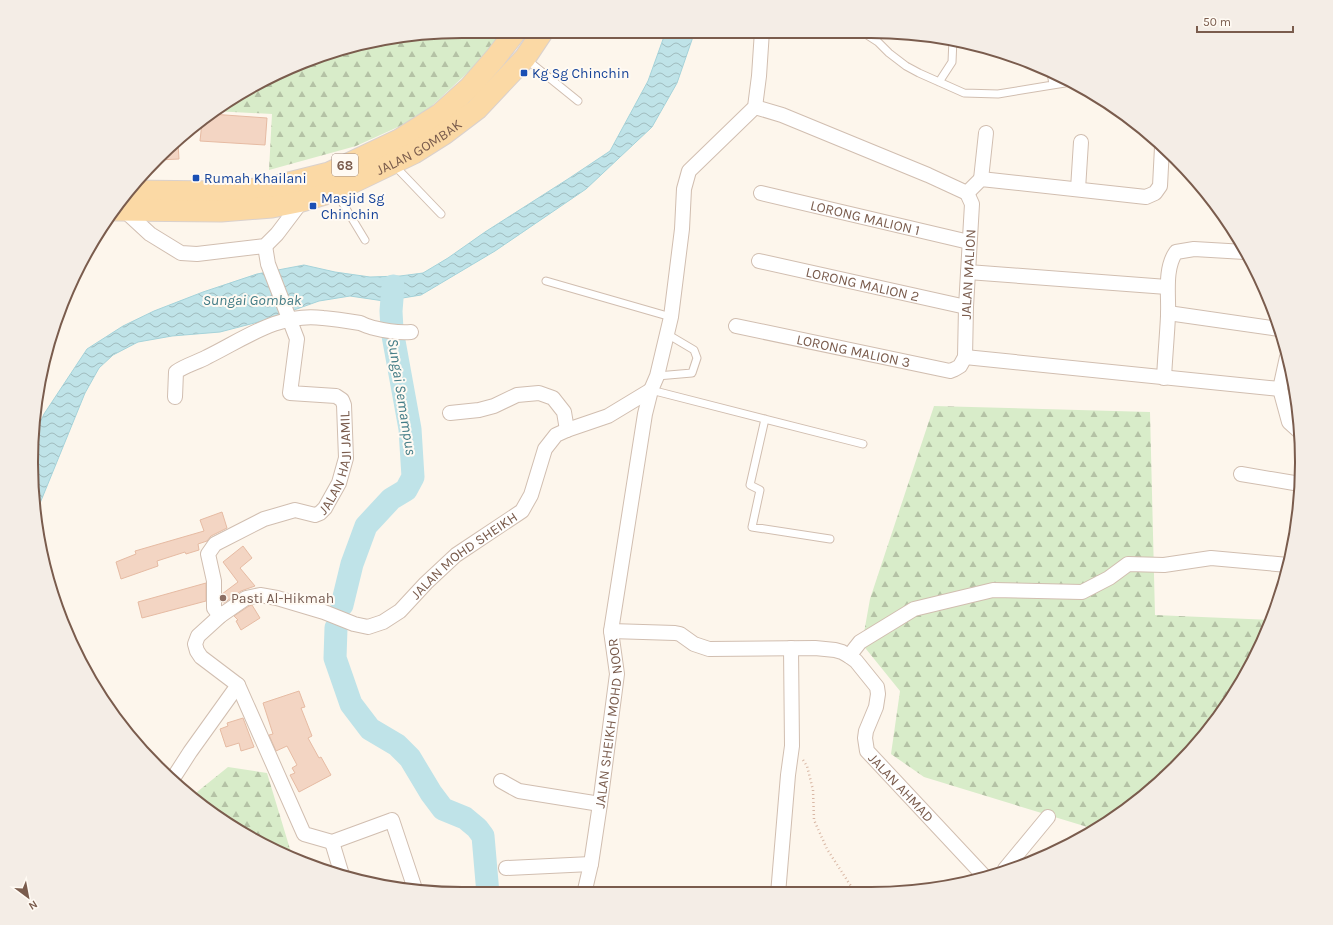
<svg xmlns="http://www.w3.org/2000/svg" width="1333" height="925" font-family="Karla,sans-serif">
<defs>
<pattern id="forest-firs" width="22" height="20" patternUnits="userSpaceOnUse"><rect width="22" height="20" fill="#d8ecc9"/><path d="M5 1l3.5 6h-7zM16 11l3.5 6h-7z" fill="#b4c2a5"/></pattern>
<pattern id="water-waves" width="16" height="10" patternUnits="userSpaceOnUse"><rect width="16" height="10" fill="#bfe3e8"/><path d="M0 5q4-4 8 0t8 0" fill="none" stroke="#a0bbbe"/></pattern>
</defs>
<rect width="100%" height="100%" fill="#fdf6ec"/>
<!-- forest -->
<path fill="url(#forest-firs)" d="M462,31H503L477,64L420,117L356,146L269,170L272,114L214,111L223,104L297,64L351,46Z
M934,406L1150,412L1155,615L1272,620L1269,628L1229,702L1175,768L1133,805L1094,829L924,777L891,754L900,691L862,644L870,599Z
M228,767L267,773L293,859L223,821L192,796Z"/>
<!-- water -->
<path fill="url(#water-waves)" stroke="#a5d3da" d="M666,31H695L677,83L652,127L586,189L495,251L421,295L384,301L350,296L319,301L266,320L220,332L172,336L138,342L113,355L99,368L85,393L36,513L31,463L34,436L44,414L87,349L123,326L154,311L203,292L257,274L304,265L335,272L370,277L400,276L423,273L448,258L485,232L568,179L610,151L648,81Z"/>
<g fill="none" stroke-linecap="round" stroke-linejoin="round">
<!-- river -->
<path stroke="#bfe3e8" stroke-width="23" d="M342,605L352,564L366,526L391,499L406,490L413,477L410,429L392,330L391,311L393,286
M336,628L335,658L351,704L370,729L397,745L410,758L431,793L443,809L465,818L477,828L483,836L488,894"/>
</g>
<!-- building -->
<path fill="#f3d5c3" stroke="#e6bba3" d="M211,114L267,118L265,145L200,141L202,122Z
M178,143L179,159L158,160L170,150Z
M222,512L227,528L211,536L207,541L198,544L199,550L186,554L185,552L157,561L158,566L121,579L116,562L136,554L135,551L204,531L200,520Z
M243,546L252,558L240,568L255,586L241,591L224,603L222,602V594L238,582L223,562Z
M206,583V601L142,618L138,602Z
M252,605L260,618L241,630L236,621L238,620L234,616L249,606Z
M299,691L305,707L301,708L312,736L308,738L319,758L321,757L331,775L299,792L290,775L295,773L292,768L297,765L287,746L276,751L269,735L273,734L263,703Z
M243,718L254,747L241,751L239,743L226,747L220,729L228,726L227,723Z"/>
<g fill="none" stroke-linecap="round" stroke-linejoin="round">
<defs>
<path id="service" d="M861,31L878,42L889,53L906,66L919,73L964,93L998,94L1071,82
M526,59L578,101
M1051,73L1053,84
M939,82L952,62L953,39
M394,165L441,214
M336,192L365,240
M546,281L671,317
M657,376L692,373L697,358L694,350L667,334
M651,390L863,444
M765,419L750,485L760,490L752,527L830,539"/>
<g id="minor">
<path d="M755,107L782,115L928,175L967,193"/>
<path d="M981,179L986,133"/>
<path d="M1078,189L1081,142"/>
<path id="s1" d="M761,193L969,242"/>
<path d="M967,193L981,179L1146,197L1155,193L1160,186L1162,147"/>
<path d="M124,210L150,234L181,253L197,254L265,246L277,234L302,201"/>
<path id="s2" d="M759,261L966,307"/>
<path d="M968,272L1167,287"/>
<path d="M1168,313L1279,329"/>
<path id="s3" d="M736,326L950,371L955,369L960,366L965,357L966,307L972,204L967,193"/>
<path d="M965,357L1280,389"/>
<path d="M1287,357L1280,389L1289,422L1299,431"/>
<path d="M1164,378C1165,357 1167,337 1168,316C1169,296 1164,269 1176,252L1194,249L1245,252"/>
<path d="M175,397L176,372C186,365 196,363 207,357C244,339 279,312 323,318C336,319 348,321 360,323C365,325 369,327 374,328C386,331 399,333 411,332"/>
<path d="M450,413L479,410L494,406L517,395L539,393L553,398L564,412L567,430"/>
<path d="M1241,474L1300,484"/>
<path id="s4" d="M220,616L214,608V581L208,554L215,544L264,519L295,510L315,515L320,513L325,508L339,483L346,458L344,405L342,400L336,396L290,393L297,339L268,264L265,246"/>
<path id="s5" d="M611,631L675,633L680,634L694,644L709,649L815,648L835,650L842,652L849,656L856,661L877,687L878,694L876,707L866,731L865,738L867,751L984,876"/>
<path d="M849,656L860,642L914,609L993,590L1082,592L1109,578L1128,564L1164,565L1211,558L1288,565"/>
<path d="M172,780L190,752L238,685"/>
<path d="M501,781L519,791L600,804"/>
<path d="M332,842L342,875"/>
<path d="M506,868L591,864"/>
<path d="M1005,869L1048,817"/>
<path id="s6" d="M415,889L392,820L332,842L304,834L238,685L201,657L197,651L195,644L198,636L220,616L246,598L260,595L277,598L324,612L354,624L368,627L383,622L400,611L426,583L456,555L522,511L531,495L545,449L556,435L567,430L608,416L651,390"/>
<path id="s7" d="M584,894L591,864L600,804L617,674L611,631L645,414L651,390L657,376L671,317L682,229L684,189L689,171L755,107L759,76L762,31"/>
<path d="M778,894L788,775L792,746L791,648"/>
</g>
<g id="primary">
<path d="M129,191L221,192L269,188L329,173L399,140L440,114L470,87L496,57L516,31"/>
<path id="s8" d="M115,210L221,211L272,207L302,201L335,191L414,153L444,134L477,109L525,58L543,31"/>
</g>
</defs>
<!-- service casing -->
<use href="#service" stroke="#d1beb0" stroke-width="9"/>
<!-- minor casing -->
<use href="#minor" stroke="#d1beb0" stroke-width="16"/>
<!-- primary casing -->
<use href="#primary" stroke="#dad1cd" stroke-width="23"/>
<!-- path -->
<path stroke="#d9b8a5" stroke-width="2.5" stroke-dasharray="1 3" stroke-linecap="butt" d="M803,760L807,766L813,790L814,820L827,849L856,894"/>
<!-- service -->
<use href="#service" stroke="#fff" stroke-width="7"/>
<!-- minor -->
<use href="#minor" stroke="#fff" stroke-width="14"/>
<!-- primary -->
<use href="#primary" stroke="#fbd9a5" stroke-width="21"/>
</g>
<!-- markers -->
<g fill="#1a4fb4" stroke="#fffaf3" stroke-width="1.5">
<rect x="520" y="69" width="8" height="8" rx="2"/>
<rect x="192" y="174" width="8" height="8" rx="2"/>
<rect x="309" y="202" width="8" height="8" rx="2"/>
</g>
<circle fill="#8d6e63" stroke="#fffaf3" stroke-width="1.5" cx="223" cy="598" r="4"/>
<g text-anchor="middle" stroke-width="4" stroke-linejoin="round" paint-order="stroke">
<!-- shield labels -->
<rect fill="#fffaf3" stroke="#a28b7f" stroke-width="1" x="332" y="154" width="26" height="22" rx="3"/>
<g font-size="13" font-weight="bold" fill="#7a5c4d">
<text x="345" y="170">68</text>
</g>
<!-- transit labels -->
<g font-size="14" fill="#164399" stroke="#fffaf3" text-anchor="start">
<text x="532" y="78">Kg Sg Chinchin</text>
<text x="204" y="183">Rumah Khailani</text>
<text x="321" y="203">Masjid Sg<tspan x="321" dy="16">Chinchin</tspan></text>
</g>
<!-- street labels -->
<g font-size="14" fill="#7a5c4d" stroke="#fffaf3">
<text dy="5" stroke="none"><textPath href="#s8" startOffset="317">JALAN GOMBAK</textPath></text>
<text dy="5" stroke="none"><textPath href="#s1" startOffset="107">LORONG MALION 1</textPath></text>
<text dy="5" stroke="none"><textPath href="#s3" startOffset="323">JALAN MALION</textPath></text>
<text dy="5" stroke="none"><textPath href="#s2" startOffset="106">LORONG MALION 2</textPath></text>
<text dy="5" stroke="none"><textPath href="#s3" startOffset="120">LORONG MALION 3</textPath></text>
<text dy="5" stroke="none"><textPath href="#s4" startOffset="245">JALAN HAJI JAMIL</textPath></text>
<text dy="5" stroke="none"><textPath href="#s6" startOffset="708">JALAN MOHD SHEIKH</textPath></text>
<text dy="5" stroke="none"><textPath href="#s7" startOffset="173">JALAN SHEIKH MOHD NOOR</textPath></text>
<text dy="5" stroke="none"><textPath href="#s5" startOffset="402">JALAN AHMAD</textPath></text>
</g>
<!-- education labels -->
<g font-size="14" fill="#785e54" stroke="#fffaf3" text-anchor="start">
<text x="231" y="603">Pasti Al-Hikmah</text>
</g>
<!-- water labels -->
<g font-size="15" font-style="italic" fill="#437c86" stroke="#fffaf3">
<text x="252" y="305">Sungai Gombak</text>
<text transform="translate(402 397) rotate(81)" y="5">Sungai Semampus</text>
</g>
</g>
<!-- crop -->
<path d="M0 0H1333V925H0ZM462 38H871A424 424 0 0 1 1295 462V463A424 424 0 0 1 871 887H462A424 424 0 0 1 38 463V462A424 424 0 0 1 462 38Z" fill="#f4ede6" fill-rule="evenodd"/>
<path fill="none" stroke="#7a5c4d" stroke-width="2" d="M462 38H871A424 424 0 0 1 1295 462V463A424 424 0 0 1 871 887H462A424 424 0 0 1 38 463V462A424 424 0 0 1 462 38Z"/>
<!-- north arrow -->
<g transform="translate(28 897) rotate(148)" stroke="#fffaf3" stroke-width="3" paint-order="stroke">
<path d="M0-3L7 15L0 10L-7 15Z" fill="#7a5c4d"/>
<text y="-6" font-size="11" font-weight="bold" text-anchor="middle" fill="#7a5c4d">N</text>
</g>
<!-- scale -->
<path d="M1197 26v6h96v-6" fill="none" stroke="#7a5c4d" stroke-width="2"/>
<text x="1203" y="26" font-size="12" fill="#7a5c4d" stroke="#fffaf3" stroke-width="3" paint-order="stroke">50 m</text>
</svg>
